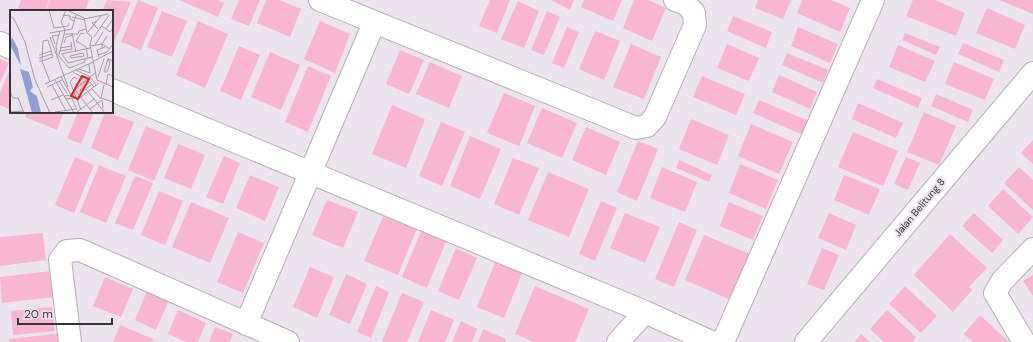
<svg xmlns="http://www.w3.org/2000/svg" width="1033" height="342" font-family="'DM Sans',sans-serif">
<rect width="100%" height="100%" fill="#ece4ec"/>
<!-- building -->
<path fill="#f8b6d0" d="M21,0H49L45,11H25L18,8Z
M50,0H89L85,11H46Z
M107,0L131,2L112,47V11H102Z
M138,0L158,8L141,50L121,42Z
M179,0H217L224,3L218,17Z
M239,0H260L249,26L231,19Z
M266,0H279L301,9L290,37L257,23Z
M490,0H510L497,33L479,26Z
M551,0H574L570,10Z
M584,0H622L613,21L581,7Z
M634,0H648L666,8L652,41L623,28Z
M758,0H791L783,19L755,8Z
M802,0H831L850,8L840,32L797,13Z
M913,0H935L965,13L956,36L906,16Z
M999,0H1033V14Z
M518,1L539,11L524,48L501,39Z
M987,8L1025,25L1015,49L976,33Z
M162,11L187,21L172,57L147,47Z
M547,11L560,17L544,55L531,50Z
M733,16L772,32L766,48L727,31Z
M198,21L228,34L205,88L176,75Z
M320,21L350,34L335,73L304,59Z
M567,27L579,32L564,68L552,63Z
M798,27L838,44L830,63L791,46Z
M595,31L620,41L604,80L579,69Z
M905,33L940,47L936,55L902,40Z
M963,43L1004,60L999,72L958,54Z
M631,44L661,57L644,99L613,87Z
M727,44L759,58L749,81L717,68Z
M898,45L935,61L925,82L889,67Z
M239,46L260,55L241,100L220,91Z
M400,50L424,60L409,94L386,84Z
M270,52L300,65L281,110L251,97Z
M787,53L828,70L823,83L782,65Z
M0,59L9,63L0,83Z
M430,62L462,76L449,108L416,94Z
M954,62L994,79L985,100L945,84Z
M308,66L331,76L308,132L285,122Z
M11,67V110L0,105V93Z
M779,75L817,92L810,109L772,92Z
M702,76L745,94L736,115L693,97Z
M877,79L922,98L918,108L873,88Z
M504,93L535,106L519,146L487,133Z
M936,94L973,110L968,122L931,106Z
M759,100L809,121L803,135L753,113Z
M858,103L903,123L896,138L852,119Z
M392,105L425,119L406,168L372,154Z
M542,108L577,123L562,158L527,143Z
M27,112H64L57,130L25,117Z
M78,112H94L81,144L67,138Z
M105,112L134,122L118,160L91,148Z
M924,112L956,126L939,165L907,152Z
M691,119L729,135L717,165L679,149Z
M441,122L465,132L442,186L419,176Z
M751,124L793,142L779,174L738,156Z
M146,126L172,137L154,181L128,170Z
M586,127L620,142L606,175L572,160Z
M853,132L898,151L883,186L838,167Z
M470,136L501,149L480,199L450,186Z
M1033,140V164L1021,153Z
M638,141L658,149L637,201L617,192Z
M178,144L205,155L191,189L164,178Z
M224,156L240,163L223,204L206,197Z
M75,157L94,165L74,213L55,205Z
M906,157L920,163L908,190L894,184Z
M513,158L539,168L519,215L494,204Z
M679,160L712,175L709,182L676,168Z
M740,164L778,180L766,209L729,193Z
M99,165L126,176L106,223L80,212Z
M662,167L697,182L685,212L650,198Z
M1019,167L1033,180V210L1004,183Z
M548,172L589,189L569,237L528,220Z
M250,175L279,187L265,221L236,208Z
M844,175L880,189L869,215L834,200Z
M135,176L153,183L133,230L115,223Z
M1003,189L1033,217L1018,234L988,206Z
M159,191L183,201L165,245L141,235Z
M327,200L358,212L343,248L312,235Z
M601,201L617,208L595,261L579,254Z
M191,202L229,218L210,263L172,247Z
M729,202L763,216L753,240L720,226Z
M385,212L418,226L398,275L364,261Z
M625,213L660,227L645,263L610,248Z
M829,213L856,225L846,250L818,238Z
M974,213L1003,240L992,253L962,226Z
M679,222L697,230L674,287L655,279Z
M422,229L447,239L427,288L402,277Z
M238,232L264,243L243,293L217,282Z
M43,233L46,260L0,266V237Z
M950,234L987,268L969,287L972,290L953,312L914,275Z
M704,235L750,254L731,300L685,280Z
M456,248L477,258L459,300L438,291Z
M822,248L839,255L824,290L807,284Z
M496,260L523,271L504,318L477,307Z
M310,267L334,277L317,318L293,307Z
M51,271L54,297L2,303L0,277Z
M346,274L367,284L350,324L329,315Z
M1033,275V296L1023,281Z
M105,277L133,289L121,317L93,306Z
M376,286L389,292L371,338L357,332Z
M535,286L589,309L575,342H534L515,334Z
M905,286L937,316L921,333L889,304Z
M147,291L169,300L156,330L135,320Z
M402,293L424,302L407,342H385L382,341Z
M52,307L55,331L13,335L11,311Z
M178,310L206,323L198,342H186L168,334Z
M431,310L454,320L445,342H418Z
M887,310L916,337L912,342H884L870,329Z
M980,315L1009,342H973L964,334Z
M461,321L477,329L472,342H452Z
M120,325L153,339L152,342H113Z
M215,327L233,334L230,342H209Z
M483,329L506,339L505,342H478Z
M64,333L65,342H9V339Z
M861,334L870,342H854Z"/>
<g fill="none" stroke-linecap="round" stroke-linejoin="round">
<defs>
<path id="minor" d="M320,0L636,128L647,126L655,117L695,25L694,13L686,4L675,0
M0,43L11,48
M112,90L645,312L711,342
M246,324L374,23
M70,342L60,260L67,251L80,250L288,342
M618,342L645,312
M723,342L873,0
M806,342L1033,73
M1024,342L995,293L1002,281L1033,249"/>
</defs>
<!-- minor casing -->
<use href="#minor" stroke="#b6afb6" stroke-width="24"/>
<!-- minor -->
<use href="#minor" stroke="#fff" stroke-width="22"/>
</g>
<g text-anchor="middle" stroke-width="4" stroke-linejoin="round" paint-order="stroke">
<!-- street labels -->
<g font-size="10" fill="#373437" stroke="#ece4ec">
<text transform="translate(919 207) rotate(-50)" y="4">Jalan Belitung 8</text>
</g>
</g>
<!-- overview -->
<g transform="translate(10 10)">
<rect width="103" height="103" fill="#ece4ec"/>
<path d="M2,27L8,39L11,56L0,35ZM10,59L19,62L23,77L20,81L27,86L31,103H22Z" fill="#919fd6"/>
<path fill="none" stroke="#a49ea4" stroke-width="1" d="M39,0L44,18L58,16L59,13M57,0L74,8L77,23L82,27M53,5L60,6V9L64,11M0,6L4,9L15,32L25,70L40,103M62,7L75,10M74,9L98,4M87,11L82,13L88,19M92,16L100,22L103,18M96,19L103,9M50,21L46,36L47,44L59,58M78,22L91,6M40,23L62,19L66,5M62,23L66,42M54,24H68L69,21L76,19M40,27L58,77M82,27L80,35L87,70L103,77M84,27L99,5M66,31L76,37L78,48M66,31L71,23L74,24M54,33L56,27L63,25M45,34L42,26L49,25M85,35L93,22M81,36L92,34L100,39M50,38L62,36M92,39V34L97,26M49,41L62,39L61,32M73,43L74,46L61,48L60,46ZM51,44L80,38M52,44L58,53L82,47M29,45L41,41M49,45L55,20L51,12L56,0M88,45L97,42L103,34M89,47L87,40L95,37M29,48L42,44M98,48V49L100,53L97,62H94L98,49L103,51M29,51H32L33,31L38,30L43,47L32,51L40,72M84,51L103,41M59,58L75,52V49M69,59L80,63L79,54M66,60L80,67L86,75M63,62L73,68L65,75M51,67L61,85M88,67L94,49M67,69L64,67L60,72L71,100M45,70L64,103M49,71L57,83M35,74L83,52M96,74L98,64L103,66M42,75L56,101M94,75L91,88L103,92M37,77L52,70M76,79L95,103M82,79L91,89M64,80L85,63M65,80L83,103M70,80L80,72L84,77M70,80L72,82L82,74M0,82L3,88H8L14,103M54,86L63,85L64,88L55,89M62,89L67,100M41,90L53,85M67,90L89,73M80,99L92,90L93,98M0,102L13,101M45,102L66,99M67,102L84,89"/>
<path fill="#d62828" fill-opacity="0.15" stroke="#d62828" stroke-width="2" d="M72,66L79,69L68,89L61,86Z"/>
<rect width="103" height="103" fill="none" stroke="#373437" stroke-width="2"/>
</g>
<!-- scale -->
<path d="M18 318v6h94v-6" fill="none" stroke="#373437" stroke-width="2"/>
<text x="24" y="318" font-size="12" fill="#373437" stroke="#ece4ec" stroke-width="3" paint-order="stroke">20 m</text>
</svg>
